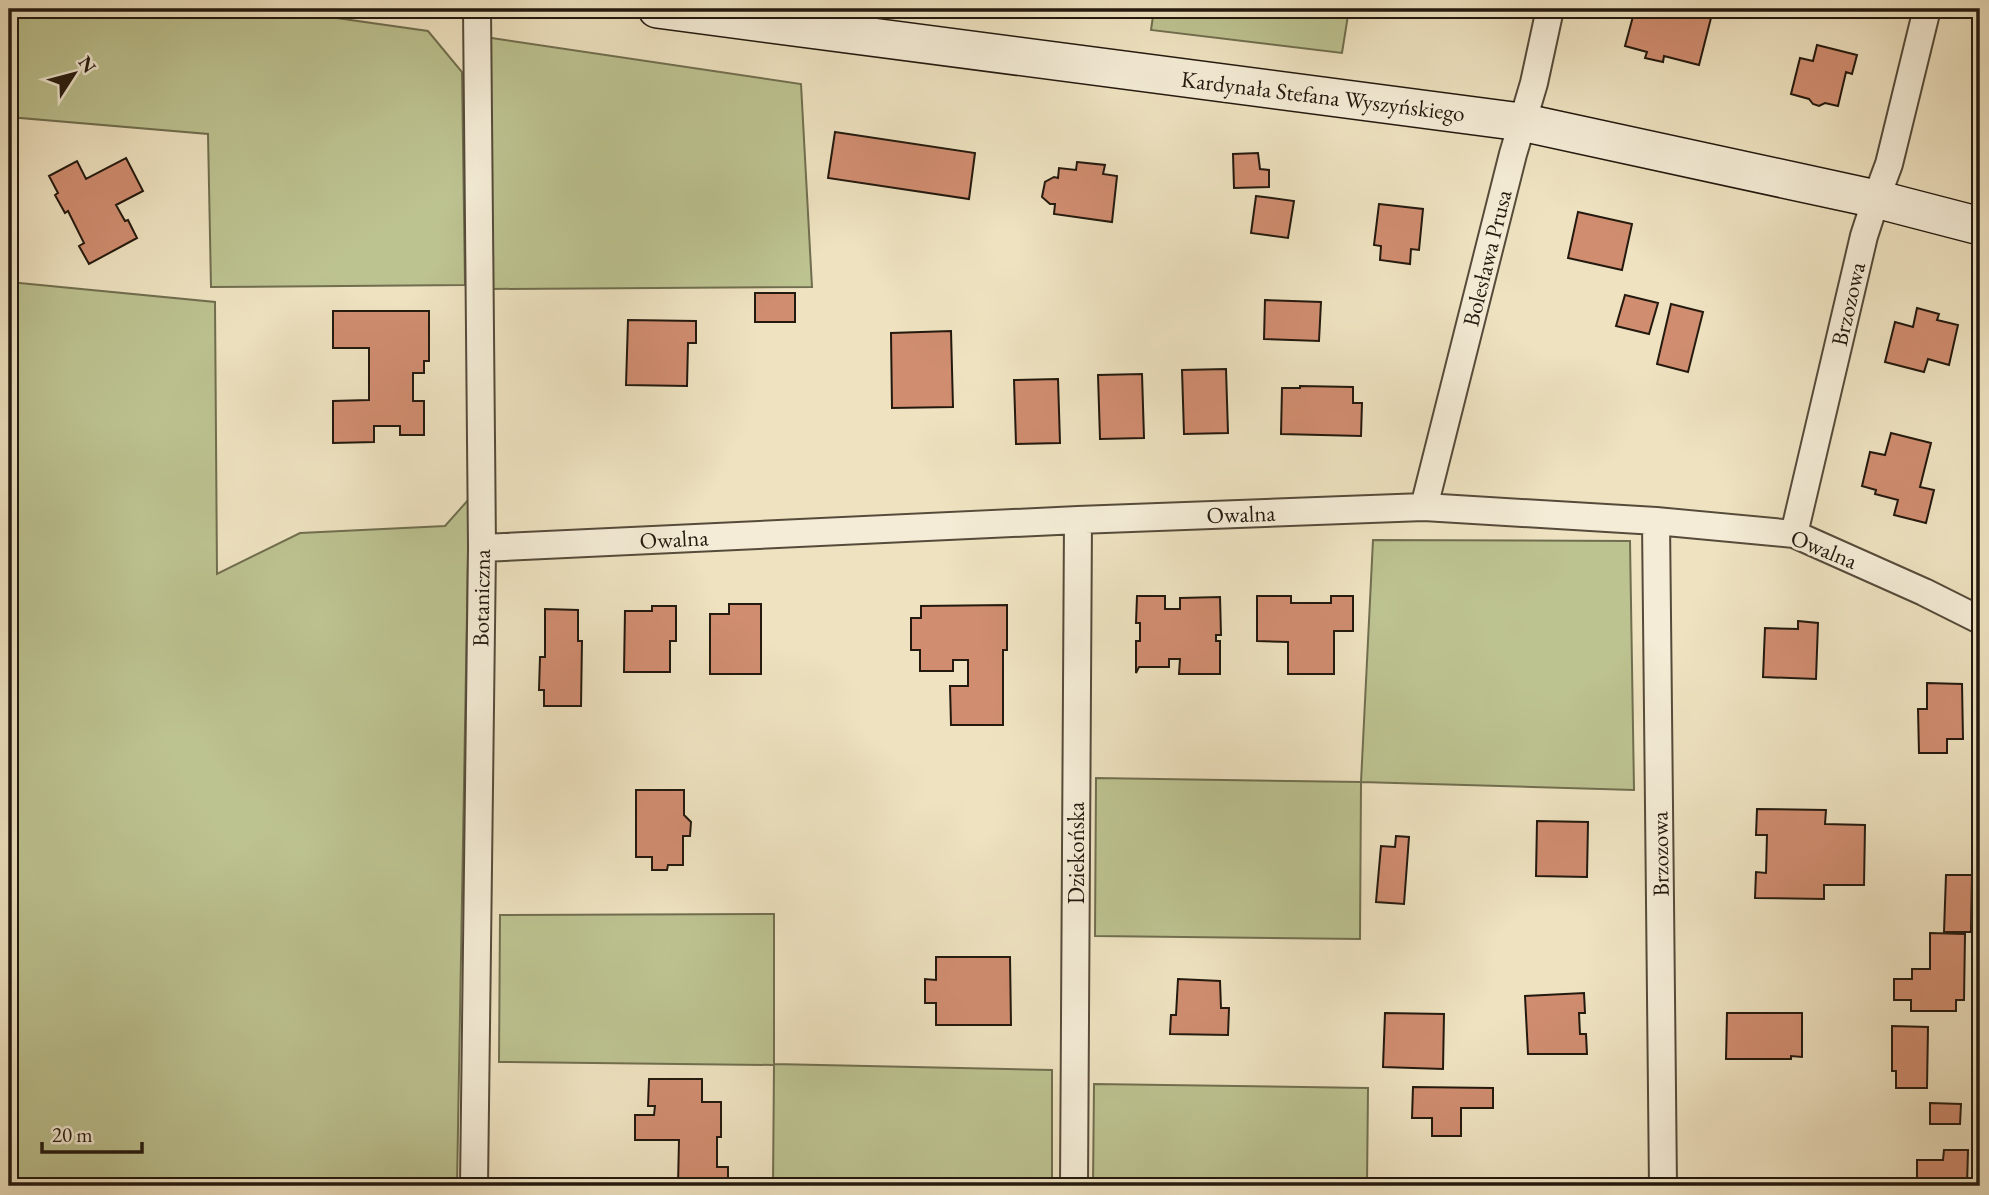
<svg xmlns="http://www.w3.org/2000/svg" width="1989" height="1195" font-family="'EB Garamond',serif">
<rect width="100%" height="100%" fill="#eee2c0"/>
<filter id="stains"><feTurbulence type="fractalNoise" baseFrequency=".00286" numOctaves="4"/><feColorMatrix values="0 0 0 0 .2 0 0 0 0 .09 0 0 0 0 .02 0 0 0 .5 -.17"/></filter>
<radialGradient id="worn" r=".72"><stop offset=".6" stop-color="#630" stop-opacity="0"/><stop offset="1" stop-color="#630" stop-opacity=".3"/></radialGradient>
<!-- green -->
<path fill="#bcc290" stroke="#706e4f" stroke-width="2" d="M9,9H273L428,31L462,72L465,285L211,287L208,134L9,117Z
M1154,9H1349L1342,53L1151,30Z
M485,37L801,84L812,287L489,289Z
M9,282L215,302L217,574L300,533L445,526L469,499L457,1186H9Z
M1373,540L1630,541L1634,790L1361,782L1360,939L1095,936L1096,778L1361,782Z
M774,914V1064L1052,1070V1186H773L774,1065L499,1062L500,915Z
M1094,1084L1368,1088L1367,1186H1093Z"/>
<!-- building -->
<path fill="#d08d70" stroke="#23190e" stroke-width="2" d="M1635,9H1692L1712,14L1699,65L1664,56L1663,62L1645,58L1647,52L1625,46Z
M1817,45L1857,55L1852,74L1846,72L1838,106L1825,103L1819,106L1813,104L1809,99L1791,94L1800,58L1813,61Z
M835,132L975,153L969,199L828,178Z
M1258,153L1260,169L1269,170V187L1234,188L1233,154Z
M126,158L143,191L116,205L125,221L128,220L137,238L89,264L79,246L84,243L68,211L65,213L55,195L58,193L49,176L77,161L86,179Z
M1077,162L1105,165L1103,174L1117,176L1112,222L1054,214L1055,204H1050L1042,197L1045,182L1054,177L1058,178L1059,168L1076,170Z
M1256,196L1294,201L1288,238L1251,233Z
M1379,204L1423,209L1419,250L1411,249L1410,264L1380,260L1381,246L1374,245Z
M1578,212L1632,224L1622,270L1568,258Z
M755,293H795V322H755Z
M1625,295L1658,303L1649,334L1616,326Z
M1265,300L1321,302L1319,341L1264,339Z
M1671,304L1703,312L1688,372L1657,364Z
M1917,308L1939,314L1937,320L1958,325L1949,365L1928,359L1924,372L1885,362L1895,322L1913,327Z
M333,311H429V361H424V373H413V401H424V435H400V426H374V442L333,443V401L369,400V348H333Z
M628,320L696,321V343H688L687,386L626,385Z
M951,331L953,407L892,408L891,333Z
M1226,369L1228,433L1184,434L1182,370Z
M1142,374L1144,438L1100,439L1098,375Z
M1058,379L1060,443L1016,444L1014,380Z
M1300,386L1353,387V403H1362L1361,436L1281,434L1282,388H1300Z
M1891,433L1931,443L1920,487L1934,490L1926,523L1894,515L1898,500L1875,494L1876,490L1862,486L1870,452L1885,455Z
M1137,596H1165V609H1180V598L1220,597L1221,635H1216V641H1220V674H1179L1180,659H1169V667H1139L1136,673V641H1140V623H1136Z
M1257,596H1291V603H1331V596H1353V631H1334V674H1288V642L1257,641Z
M729,604H761V674H710V614H729Z
M1007,605V650H1003V725H951L950,686H968V660H953V671H920V650H911V618H921V606Z
M652,606H676V641H670V672H624L625,611H652Z
M545,609L578,610V641H582L581,706H544V690H539L540,657H545Z
M1798,621L1818,623L1816,679L1763,677L1765,628L1798,629Z
M1927,683L1962,684L1963,739H1947V753H1919L1918,709H1927Z
M1974,726H1980V785L1975,784Z
M1975,784L1980,785V855H1973Z
M636,790H684V815L691,822L690,836H683V865H668L667,870H652V857H636Z
M1757,809L1826,810L1825,824L1865,825L1864,885H1824V899L1755,898L1756,872L1766,873L1767,835H1756Z
M1537,821L1588,822L1587,877L1536,876Z
M1396,836L1409,837L1404,904L1376,902L1381,846L1395,847Z
M1973,855H1980V932H1971Z
M1946,875H1972L1971,932H1944Z
M1930,933L1965,934L1964,1000H1956V1011H1911V1000H1894V979H1912V969H1930Z
M936,957H1010L1011,1025H936V1003H925V979L936,980Z
M1178,979L1220,981L1221,1008H1229L1228,1035L1170,1034L1171,1015H1176Z
M1584,993L1585,1013H1579L1580,1034H1586L1587,1054H1528L1525,996Z
M1385,1013L1444,1014L1443,1069L1383,1067Z
M1727,1013H1802V1057L1791,1056V1059H1726Z
M1892,1026L1928,1027L1927,1088H1896V1071H1892Z
M649,1079H702V1102H721V1137H717V1167H728V1186H678L679,1140H635V1115H654L655,1106H648Z
M1413,1087L1493,1088V1108H1461V1136H1432V1118H1412Z
M1976,1097H1980V1130H1976Z
M1930,1103L1961,1104L1960,1124H1930Z
M1944,1150H1968L1967,1186H1917V1160H1943Z"/>
<g fill="none" stroke-linecap="round" stroke-linejoin="round">
<defs>
<path id="minor" d="M1424,507L1513,154L1534,83L1550,9
M1656,521L1663,1186
M1794,534L1864,236L1876,199L1889,164L1927,9
M482,548L1078,520L1424,507L1656,521L1794,534L1924,592L1980,620
M474,1186L482,548L477,9
M1074,1186L1078,520"/>
<path id="secondary" d="M657,9L1521,122L1876,199L1980,226"/>
</defs>
<!-- minor casing -->
<use href="#minor" stroke="#564b3a" stroke-width="30"/>
<!-- secondary casing -->
<use href="#secondary" stroke="#23190e" stroke-width="40"/>
<!-- minor -->
<use href="#minor" stroke="#f4ecd6" stroke-width="26"/>
<!-- secondary -->
<use href="#secondary" stroke="#f4ecd6" stroke-width="37"/>
</g>
<g text-anchor="middle" stroke-width="6" stroke-linejoin="round" paint-order="stroke">
<!-- street labels -->
<g font-size="23" fill="#23190e" stroke="#f4ecd6">
<text transform="translate(1323 96) rotate(7)" y="8">Kardynała Stefana Wyszyńskiego</text>
<text transform="translate(1487 258) rotate(-76)" y="8">Bolesława Prusa</text>
<text transform="translate(1848 304) rotate(-77)" y="8">Brzozowa</text>
<text transform="translate(1241 514) rotate(-2)" y="8">Owalna</text>
<text transform="translate(674 539) rotate(-3)" y="8">Owalna</text>
<text transform="translate(1824 549) rotate(22)" y="8">Owalna</text>
<text transform="translate(481 598) rotate(-89)" y="8">Botaniczna</text>
<text transform="translate(1076 853) rotate(-90)" y="8">Dziekońska</text>
<text transform="translate(1660 854) rotate(-91)" y="8">Brzozowa</text>
</g>
</g>
<!-- margin -->
<rect width="1989" height="1195" fill="none" stroke="#eee2c0" stroke-width="35"/>
<rect x="10" y="10" width="1968" height="1174" fill="none" stroke="#23190e" stroke-width="3.5"/>
<rect x="18" y="18" width="1954" height="1160" fill="none" stroke="#23190e" stroke-width="2"/>
<!-- north arrow -->
<g transform="translate(74 74) rotate(54)" stroke="#f4ecd6" stroke-width="5" paint-order="stroke">
<path d="M0-5L12 26L0 18L-12 26Z" fill="#23190e"/>
<text y="-10" font-size="19" font-weight="bold" text-anchor="middle" fill="#23190e">N</text>
</g>
<!-- scale -->
<path d="M42 1142v10h100v-10" fill="none" stroke="#23190e" stroke-width="3.5"/>
<text x="52" y="1142" font-size="21" fill="#23190e" stroke="#f4ecd6" stroke-width="5" paint-order="stroke">20 m</text>
<rect width="100%" height="100%" filter="url(#stains)"/>
<rect width="100%" height="100%" fill="url(#worn)"/>
</svg>
